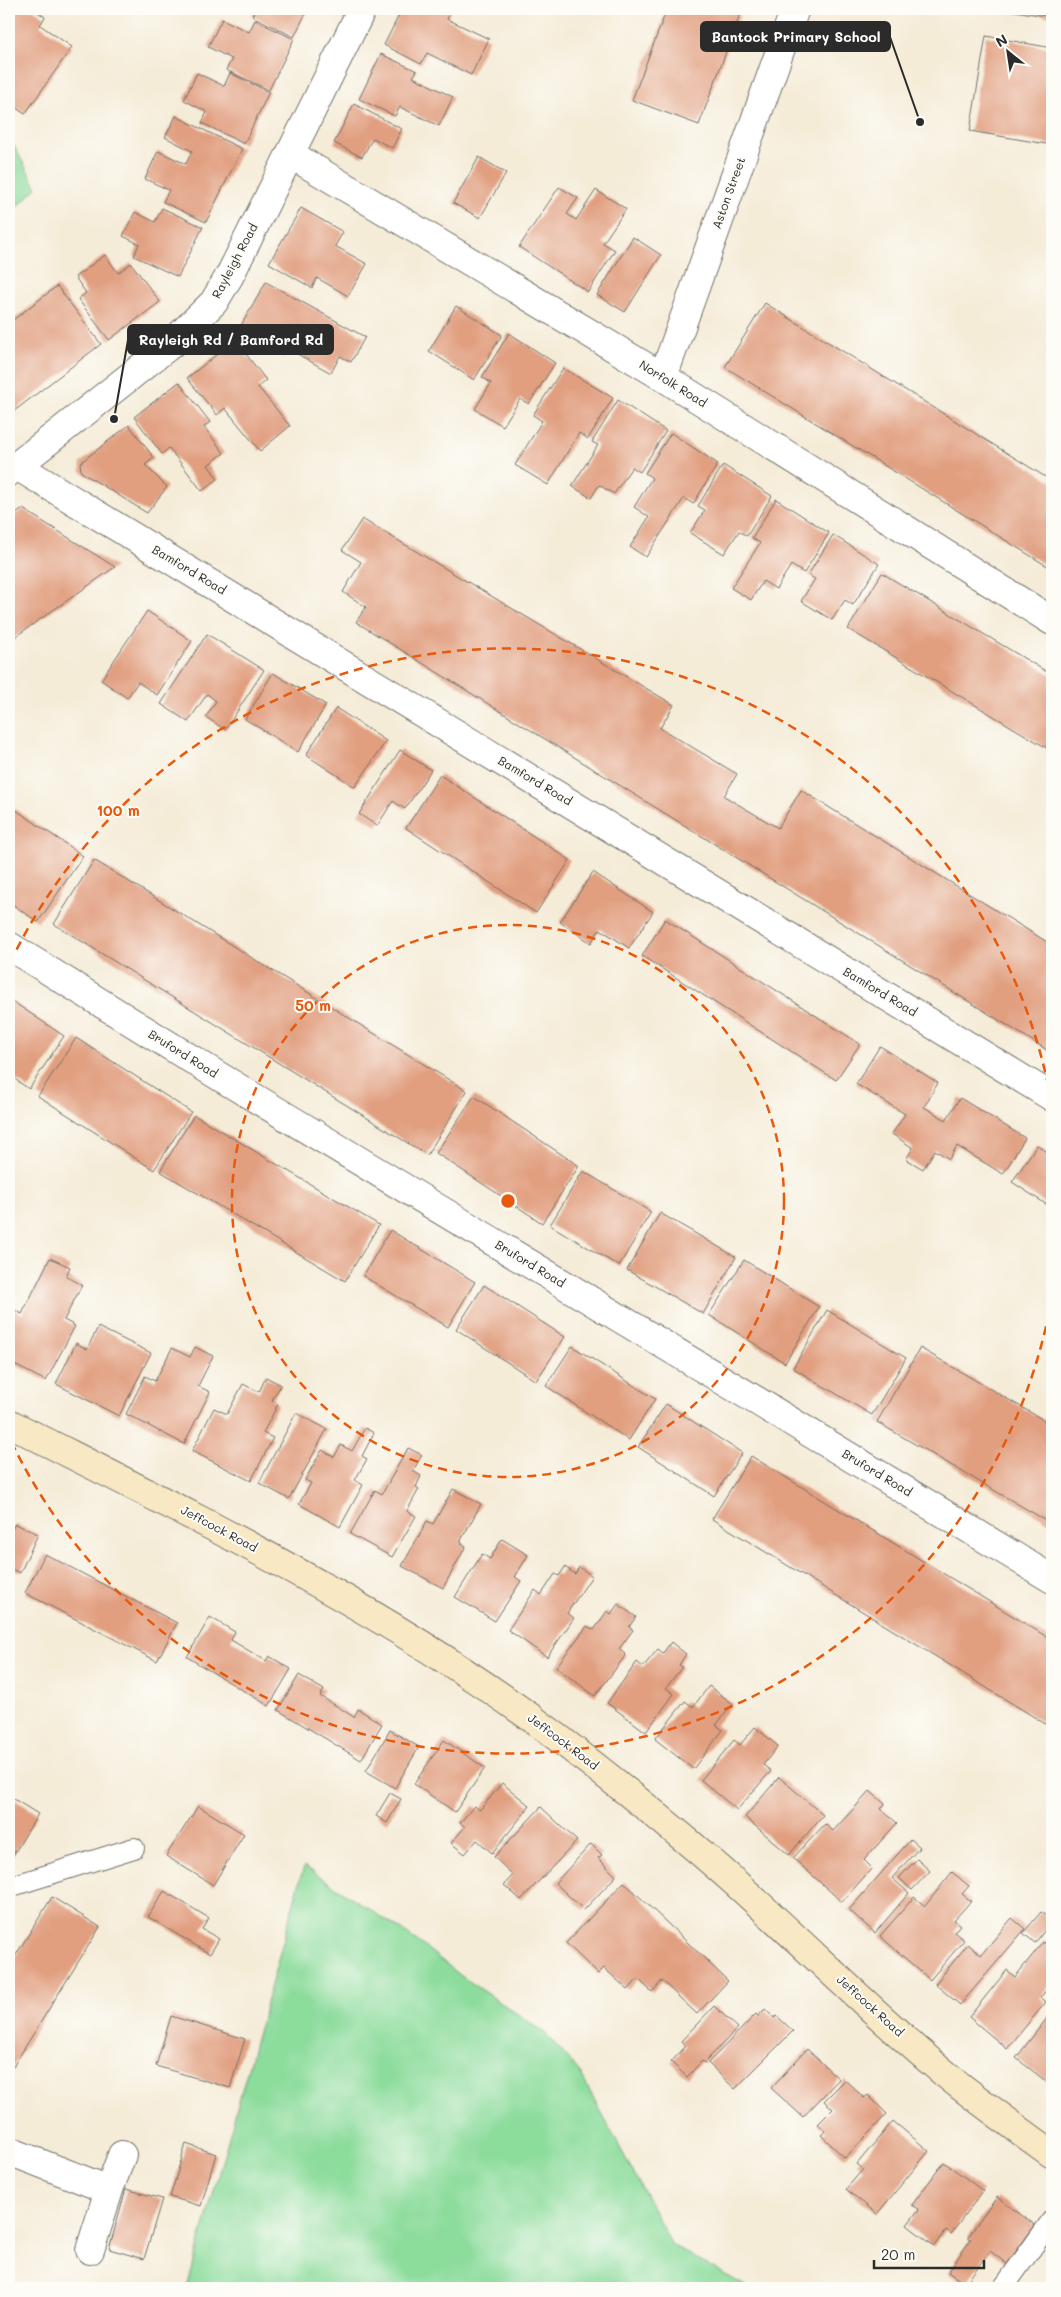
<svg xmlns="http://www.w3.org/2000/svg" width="1061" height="2297" font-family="Mali,sans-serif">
<rect width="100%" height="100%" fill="#fdfcf7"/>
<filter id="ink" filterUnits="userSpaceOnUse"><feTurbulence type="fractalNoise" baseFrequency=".02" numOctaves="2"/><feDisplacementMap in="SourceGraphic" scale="10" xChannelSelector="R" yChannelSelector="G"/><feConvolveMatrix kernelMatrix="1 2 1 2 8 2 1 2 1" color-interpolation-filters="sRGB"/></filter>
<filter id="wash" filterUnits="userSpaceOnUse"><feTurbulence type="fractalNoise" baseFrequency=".0096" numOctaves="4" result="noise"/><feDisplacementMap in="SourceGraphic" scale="20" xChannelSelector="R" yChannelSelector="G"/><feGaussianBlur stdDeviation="1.12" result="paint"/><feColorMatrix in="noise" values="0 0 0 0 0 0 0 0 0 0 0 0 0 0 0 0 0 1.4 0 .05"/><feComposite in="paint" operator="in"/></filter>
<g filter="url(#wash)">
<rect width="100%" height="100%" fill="#f5ecd8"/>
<!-- green -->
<path fill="#8cdc9c" stroke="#5c8464" d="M9,137L37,188L9,214Z
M304,1866L416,1940L460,1975L544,2032L579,2071L672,2245L749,2288H187Z"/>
<g id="blocks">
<!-- building -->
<path fill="#e19f80" d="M9,9H33L45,17L40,25L72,47L25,114L9,103Z
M255,9H308L294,37L252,16Z
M402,9H445L451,12L447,19L489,39L471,75L427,53L421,64L384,45Z
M667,9H742L699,125L632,100Z
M1008,9H1052V17L1008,10Z
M222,19L249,32L255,20L294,39L269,90L226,70L232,59L208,47Z
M986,36L1052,48V145L970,131Z
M381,54L417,71L413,77L453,97L439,126L400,107L395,116L359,99Z
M197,73L224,86L230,73L269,92L244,144L202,123L207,112L184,100Z
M354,104L402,129L392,148L373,138L362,157L334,143Z
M176,116L242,149L206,222L163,202L169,190L145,179L158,151L186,164L192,151L165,137Z
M479,157L506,173L480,218L453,203Z
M559,187L578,198L567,214L576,220L596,190L626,209L603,243L615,250L588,292L519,247Z
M162,208L203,227L178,277L134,256L139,244L123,236L135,212L155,222Z
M301,208L343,232L335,246L367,264L348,296L317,278L312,288L269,263Z
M633,237L661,255L625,312L597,295Z
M105,255L118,273L131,263L160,302L109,340L78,299L86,293L75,277Z
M266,282L365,337L351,362L340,356L331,373L285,347L281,355L238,331Z
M57,286L101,344L9,415V323Z
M765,303L1052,481V569L725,367Z
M456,306L502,335L474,380L429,351Z
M509,333L555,363L529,404L520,399L503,426L475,409L491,383L482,377Z
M235,340L266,380L258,387L290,426L260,451L225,408L217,415L187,378Z
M563,368L613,398L588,439L579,433L548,485L515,465L542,421L533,415Z
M179,382L210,422L204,427L224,453L208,465L218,479L202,491L169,448L162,454L134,417Z
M618,400L666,431L640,472L632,467L614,494L599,485L591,498L572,486L598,445L592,442Z
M129,425L154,458L145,465L167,487L147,513L81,472L80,463Z
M671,433L718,464L693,504L684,498L646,557L630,547L649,517L634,507L652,478L645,473Z
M723,465L772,496L747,536L739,531L724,554L690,533L705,510L698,506Z
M776,499L829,533L804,573L791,565L776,589L763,581L751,600L731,588L760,543L752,538Z
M23,509L115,567L9,641V519Z
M362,519L674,705L660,728L737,774L724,796L778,828L801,790L1052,945V1053L356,622L366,607L343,592L361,562L342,550Z
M833,535L879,564L853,605L845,600L832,620L801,601L815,579L808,575Z
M882,573L1052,675V751L848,629Z
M147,611L192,641L157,695L138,682L127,698L101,680Z
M207,634L264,670L225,730L206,717L216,701L207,694L188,722L161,704Z
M273,673L326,705L298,752L245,719Z
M336,708L386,741L355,787L306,755Z
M400,750L431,770L405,809L393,801L377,826L359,814Z
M440,775L570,860L536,913L406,828Z
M9,805L83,856L38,922L9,902Z
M94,860L467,1091L427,1155L54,924Z
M593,872L653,912L629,948L600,929L591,943L560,922Z
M665,919L860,1044L836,1080L642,956Z
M9,999L64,1036L29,1089L9,1075Z
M76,1038L191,1112L154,1170L38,1096Z
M880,1046L938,1083L924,1107L946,1120L960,1098L1025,1138L1003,1174L957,1146L949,1159L935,1150L923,1169L906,1159L913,1148L892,1134L905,1114L856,1084Z
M474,1096L579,1166L542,1223L436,1153Z
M194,1115L379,1225L345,1281L160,1171Z
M1037,1145L1052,1155V1208L1012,1182Z
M583,1171L651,1212L619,1266L550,1225Z
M660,1213L736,1257L703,1314L627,1270Z
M390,1230L475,1282L448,1327L363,1276Z
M50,1258L70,1267L66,1276L82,1285L64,1320L75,1326L46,1381L9,1362V1312L11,1308L22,1314Z
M744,1260L819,1307L785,1363L709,1315Z
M484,1285L565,1337L536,1381L456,1329Z
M827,1310L906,1358L872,1415L793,1368Z
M98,1327L151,1353L119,1416L56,1384L76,1343L87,1349Z
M572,1346L655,1399L629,1440L546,1386Z
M195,1347L213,1356L198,1386L210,1392L184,1444L126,1414L145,1376L155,1381L172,1348L190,1357Z
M920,1348L1052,1425V1524L877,1422Z
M266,1377L281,1385L272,1400L278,1404L263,1433L273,1438L251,1481L192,1451L214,1408L227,1414L243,1384L259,1392Z
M666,1404L742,1453L714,1496L638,1447Z
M296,1413L327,1429L289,1499L259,1483Z
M365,1428L374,1433L362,1456L367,1459L355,1480L363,1485L340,1527L299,1504L311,1483L305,1480L322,1450L334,1457L341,1445L352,1451Z
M408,1448L422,1455L413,1471L421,1476L416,1487L419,1489L407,1511L416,1516L392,1557L350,1534L375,1490L382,1494Z
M751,1456L1052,1640V1728L712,1519Z
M453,1489L481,1504L460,1542L466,1546L443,1588L402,1566L427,1521L433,1524Z
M15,1524L38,1534L20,1573L9,1568V1528L12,1529Z
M502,1539L528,1555L515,1577L521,1581L495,1621L455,1597L482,1554L490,1559Z
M45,1554L177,1623L157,1661L25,1593Z
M565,1567L575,1574L579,1567L592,1576L567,1613L574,1618L547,1657L508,1630L535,1590L541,1595L555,1574L559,1576Z
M618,1604L636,1617L629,1627L633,1630L619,1649L626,1655L595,1696L556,1667L587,1626L594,1630L607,1611L611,1614Z
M210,1617L235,1632L231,1640L266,1661L269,1656L291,1669L269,1706L187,1657Z
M671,1642L686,1654L679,1665L682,1667L666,1688L674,1694L646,1732L607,1703L637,1662L643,1667L658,1649L663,1653Z
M299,1675L324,1690L320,1696L338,1707L354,1717L358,1709L382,1724L361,1760L278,1710Z
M709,1686L733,1704L716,1725L723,1730L693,1769L655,1739L685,1701L693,1707Z
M755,1727L778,1746L763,1765L771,1771L737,1810L701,1780L734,1740L740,1745Z
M390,1730L419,1747L395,1788L366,1771Z
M444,1740L485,1768L455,1812L414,1784Z
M779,1777L823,1815L789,1855L745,1817Z
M502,1783L530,1806L492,1853L477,1840L465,1854L451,1843L465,1827L460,1823L474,1806L480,1810Z
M870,1791L885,1804L881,1809L897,1823L864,1860L872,1868L842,1902L793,1858L825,1824L833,1831Z
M390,1793L401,1799L387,1823L376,1816Z
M9,1796L38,1814L9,1862Z
M198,1806L244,1834L213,1885L166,1856Z
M541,1807L577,1841L521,1900L504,1885L513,1875L494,1857Z
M911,1839L920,1847L892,1878L909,1893L875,1933L849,1910Z
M591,1844L602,1855L598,1858L616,1876L584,1910L555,1883Z
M917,1859L930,1871L912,1890L899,1878Z
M952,1872L969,1886L962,1894L971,1901L954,1920L960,1925L954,1932L964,1940L930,1980L880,1936L914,1897L925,1906Z
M624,1882L728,1981L697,2014L662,1981L652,1992L638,1979L628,1990L604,1968L598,1974L566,1943Z
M164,1891L209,1918L202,1929L219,1939L210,1954L148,1917Z
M52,1897L100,1927L9,2073V1966Z
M1041,1912L1052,1921L1035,1943L1023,1933Z
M1012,1918L1025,1929L960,2005L935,1984L968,1944L981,1955Z
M1043,1942L1052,1949V1957L1048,1962L1052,1965V1983L1040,1998L1046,2002L1007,2049L969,2017L1007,1970L1015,1977Z
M714,2006L738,2028L704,2063L702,2061L687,2077L671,2062L686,2046L681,2041Z
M765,2009L774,2018L777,2016L793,2031L735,2089L708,2063L756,2014L758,2016Z
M1051,2013L1052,2014V2086L1016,2058Z
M171,2016L245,2039L230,2088L156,2066Z
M807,2049L839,2079L803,2117L771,2088Z
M845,2080L864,2098L868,2095L887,2114L845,2158L821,2135L826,2131L818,2124L833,2109L824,2101Z
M893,2121L929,2151L877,2214L846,2189L863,2169L857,2164Z
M186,2144L216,2154L201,2206L170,2197Z
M944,2162L983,2191L951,2234L946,2230L934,2246L907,2225L919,2209L912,2205Z
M126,2189L162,2199L144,2259L109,2249Z
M997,2197L1035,2225L1007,2264L990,2251L965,2284L948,2272L971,2239L968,2237Z"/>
</g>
</g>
<g filter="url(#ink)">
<use href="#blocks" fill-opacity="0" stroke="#726f68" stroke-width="1"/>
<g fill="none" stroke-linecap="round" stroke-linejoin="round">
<defs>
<path id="lane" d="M9,1887L134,1848
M1003,2288L1052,2220"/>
<path id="street" d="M290,154L663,377L1052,621
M663,377L795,9
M17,466L1052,1097
M9,472L171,344L214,302L230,275L362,9
M9,946L217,1075L1052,1579
M9,2151L109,2190L122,2155
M90,2250L109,2190"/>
<path id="secondary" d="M9,1423C198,1519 391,1611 561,1740C618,1784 676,1830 730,1878C804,1944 873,2014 949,2077C982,2104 1018,2129 1052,2154"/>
</defs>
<!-- lane casing -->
<use href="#lane" stroke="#726f68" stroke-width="22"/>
<!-- street casing -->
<use href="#street" stroke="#726f68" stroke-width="30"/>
<!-- secondary casing -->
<use href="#secondary" stroke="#726f68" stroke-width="30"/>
<!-- lane -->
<use href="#lane" stroke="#fff" stroke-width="20"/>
<!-- street -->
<use href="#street" stroke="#fff" stroke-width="28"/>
<!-- secondary -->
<use href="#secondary" stroke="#f8e8c3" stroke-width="28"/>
</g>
</g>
<!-- distance rings -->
<g fill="none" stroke="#e8590c" stroke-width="2.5" stroke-dasharray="9 6">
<circle cx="508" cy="1201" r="276"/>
<path d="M1052 1297A552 552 0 0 1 10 1439M10 963A552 552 0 0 1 1052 1105"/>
</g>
<g text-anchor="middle" stroke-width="4" stroke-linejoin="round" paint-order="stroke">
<!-- street labels -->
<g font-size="12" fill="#2b2b2b" stroke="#fdfcf7">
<text transform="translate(729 193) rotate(-70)" y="4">Aston Street</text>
<text transform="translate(235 261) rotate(-62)" y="4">Rayleigh Road</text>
<text transform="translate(673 384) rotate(32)" y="4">Norfolk Road</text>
<text transform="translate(189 570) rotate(31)" y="4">Bamford Road</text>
<text transform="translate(535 781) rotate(31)" y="4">Bamford Road</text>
<text transform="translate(880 992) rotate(31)" y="4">Bamford Road</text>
<text transform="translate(183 1054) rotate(32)" y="4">Bruford Road</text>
<text transform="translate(530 1264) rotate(31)" y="4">Bruford Road</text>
<text transform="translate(877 1473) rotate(31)" y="4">Bruford Road</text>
<text transform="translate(219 1529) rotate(28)" y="4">Jeffcock Road</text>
<text transform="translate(563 1742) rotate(37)" y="4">Jeffcock Road</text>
<text transform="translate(870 2006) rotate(42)" y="4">Jeffcock Road</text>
</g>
</g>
<circle cx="508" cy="1201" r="8" fill="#e8590c" stroke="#fdfcf7" stroke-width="2.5"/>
<g font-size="15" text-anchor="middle" font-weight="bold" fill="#e8590c" stroke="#fdfcf7" stroke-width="4" stroke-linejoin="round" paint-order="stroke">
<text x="118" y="816">100 m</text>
<text x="313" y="1011">50 m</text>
</g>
<!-- callouts -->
<path fill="none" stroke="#2b2b2b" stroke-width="2" d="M920 122L890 37M114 419L128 340"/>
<g fill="#2b2b2b" stroke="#fdfcf7" stroke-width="2">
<circle cx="920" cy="122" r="5"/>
<circle cx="114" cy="419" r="5"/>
</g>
<g fill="#2b2b2b" stroke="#2b2b2b" stroke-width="2">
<rect x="701" y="22" width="189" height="29" rx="5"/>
<rect x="128" y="325" width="205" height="29" rx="5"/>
</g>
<g font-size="14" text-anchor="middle" font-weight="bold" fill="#fff">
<text x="796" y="42">Bantock Primary School</text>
<text x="231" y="345">Rayleigh Rd / Bamford Rd</text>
</g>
<!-- margin -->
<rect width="1061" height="2297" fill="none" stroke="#fdfcf7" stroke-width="30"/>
<!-- north arrow -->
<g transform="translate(1008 52) rotate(330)" stroke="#fdfcf7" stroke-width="4" paint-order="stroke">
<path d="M0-4L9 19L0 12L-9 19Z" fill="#2b2b2b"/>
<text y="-8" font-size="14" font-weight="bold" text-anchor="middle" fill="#2b2b2b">N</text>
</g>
<!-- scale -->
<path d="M874 2260v8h110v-8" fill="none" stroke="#2b2b2b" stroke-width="2.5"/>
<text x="881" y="2260" font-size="15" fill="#2b2b2b" stroke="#fdfcf7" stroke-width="4" paint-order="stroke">20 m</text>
</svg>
